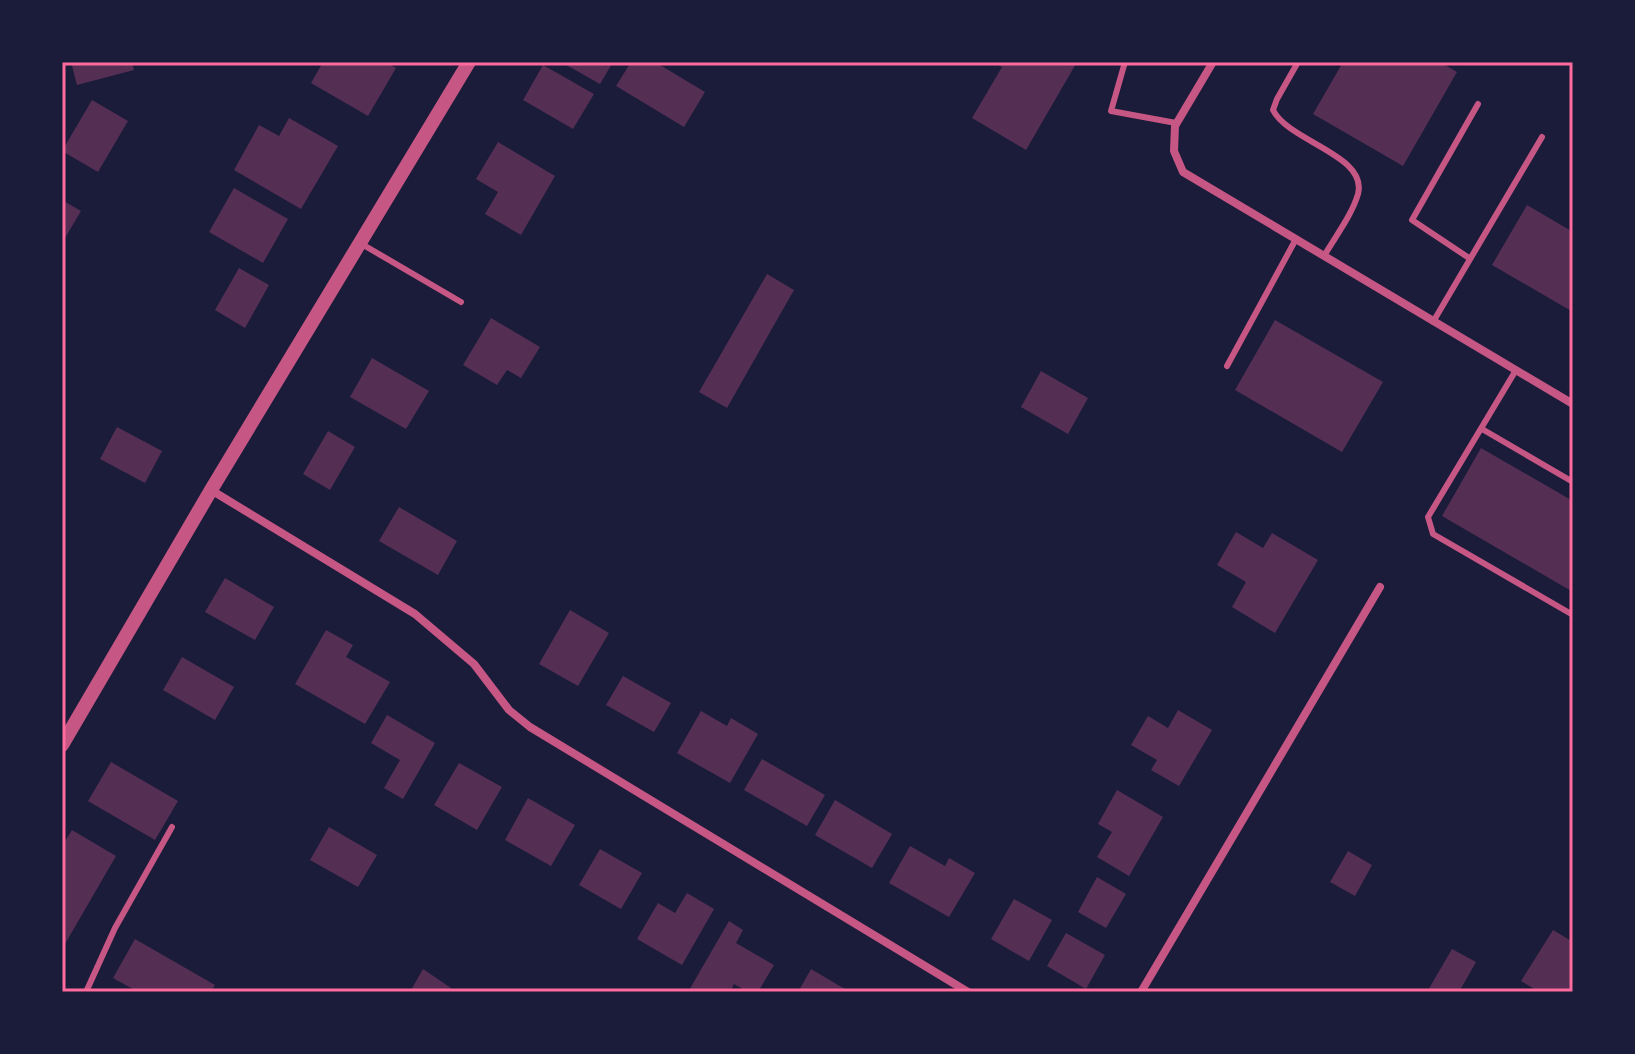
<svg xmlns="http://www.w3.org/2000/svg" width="1635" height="1054" font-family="Raleway,sans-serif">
<rect width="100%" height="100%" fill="#1b1b3a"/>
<!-- building -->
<path fill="#542f53" d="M71,62H132L134,70L77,85Z
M323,62H385L396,68L368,116L311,83Z
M561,62H613L600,84Z
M631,62H655L705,92L684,127L616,86Z
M994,62H1077L1026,150L972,118L1002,67Z
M1343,62H1440L1457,72L1403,166L1313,114Z
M543,65L594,94L573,129L523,100Z
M92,100L128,121L98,172L62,151Z
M289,118L338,146L301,209L234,170L259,125L279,136Z
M498,142L555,176L521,235L485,214L498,192L476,179Z
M234,188L288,219L263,263L209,232Z
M62,200L81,211L62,243Z
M1527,205L1573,232V312L1492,265Z
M239,268L269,285L245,328L215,310Z
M767,274L794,290L727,408L699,392Z
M491,318L540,347L521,378L507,370L497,385L463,365Z
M1275,320L1383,382L1342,452L1235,390Z
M372,358L429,391L406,429L350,397Z
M1041,371L1088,398L1068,434L1021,407Z
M117,427L162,451L145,483L100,459Z
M328,431L355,447L330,490L303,474Z
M1481,448L1573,501V592L1442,516Z
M399,507L457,541L438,575L379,541Z
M1236,532L1263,548L1272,533L1318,560L1275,633L1232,607L1246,582L1217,565Z
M225,578L274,607L255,640L205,612Z
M570,610L609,633L578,686L539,664Z
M326,630L353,645L346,657L390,682L365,724L295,684Z
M182,657L234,687L215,720L163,690Z
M623,676L671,703L654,732L606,705Z
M1178,710L1212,730L1179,786L1151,770L1157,760L1131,745L1148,716L1168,728Z
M701,711L727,726L731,718L758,734L730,783L677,753Z
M387,715L435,743L403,799L384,788L400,760L371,743Z
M762,759L825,795L807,826L744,790Z
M111,762L178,801L155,840L88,801Z
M459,763L502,787L477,830L434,805Z
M1117,790L1163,817L1129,876L1097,857L1112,832L1098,824Z
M528,798L575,825L551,866L505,840Z
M835,800L892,834L872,868L815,835Z
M329,827L377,855L358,887L310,860Z
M72,830L116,856L65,944L62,942V846Z
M910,846L945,866L949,858L975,873L949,917L889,883Z
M600,849L642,873L621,909L579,885Z
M1348,851L1372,865L1355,896L1330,882Z
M1097,877L1126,894L1106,928L1078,912Z
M687,893L714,909L682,965L637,939L658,903L675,913Z
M1014,899L1052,920L1029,961L991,939Z
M729,921L743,930L736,943L774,965L758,992H748L734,984L730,992H688Z
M1553,930L1573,942V992H1539L1521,981Z
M1066,933L1105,955L1086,989L1047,966Z
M135,939L215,985L211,992H138L113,978Z
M1452,949L1476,962L1459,992H1427Z
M423,969L451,988L448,992H410Z
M811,969L850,992H798Z"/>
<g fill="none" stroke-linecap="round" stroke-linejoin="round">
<!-- service -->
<path stroke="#c65784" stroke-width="6" d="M1125,62L1111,111L1176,123
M1298,62L1277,99L1273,110C1289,142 1368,155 1358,194C1352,215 1335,237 1324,256
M360,243L461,302
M1469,258L1412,220L1478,104
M1433,322L1542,137
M1227,366L1296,239
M1516,370L1428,517L1433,534L1573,615
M1482,429L1573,482
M86,992L115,928L172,827"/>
<!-- minor -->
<path stroke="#c65784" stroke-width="8" d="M1213,62L1175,126L1174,151L1183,172L1573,404
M211,490L415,614L474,664L509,710L530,727L968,992
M1141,992L1380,587"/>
<!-- tertiary -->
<path stroke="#c65784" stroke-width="14" d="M62,745L211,490L469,62"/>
</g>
<!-- border -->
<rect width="1635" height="1054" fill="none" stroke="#1b1b3a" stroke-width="128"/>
<rect x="64" y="64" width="1507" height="926" fill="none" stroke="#ff6b9d" stroke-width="3"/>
</svg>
